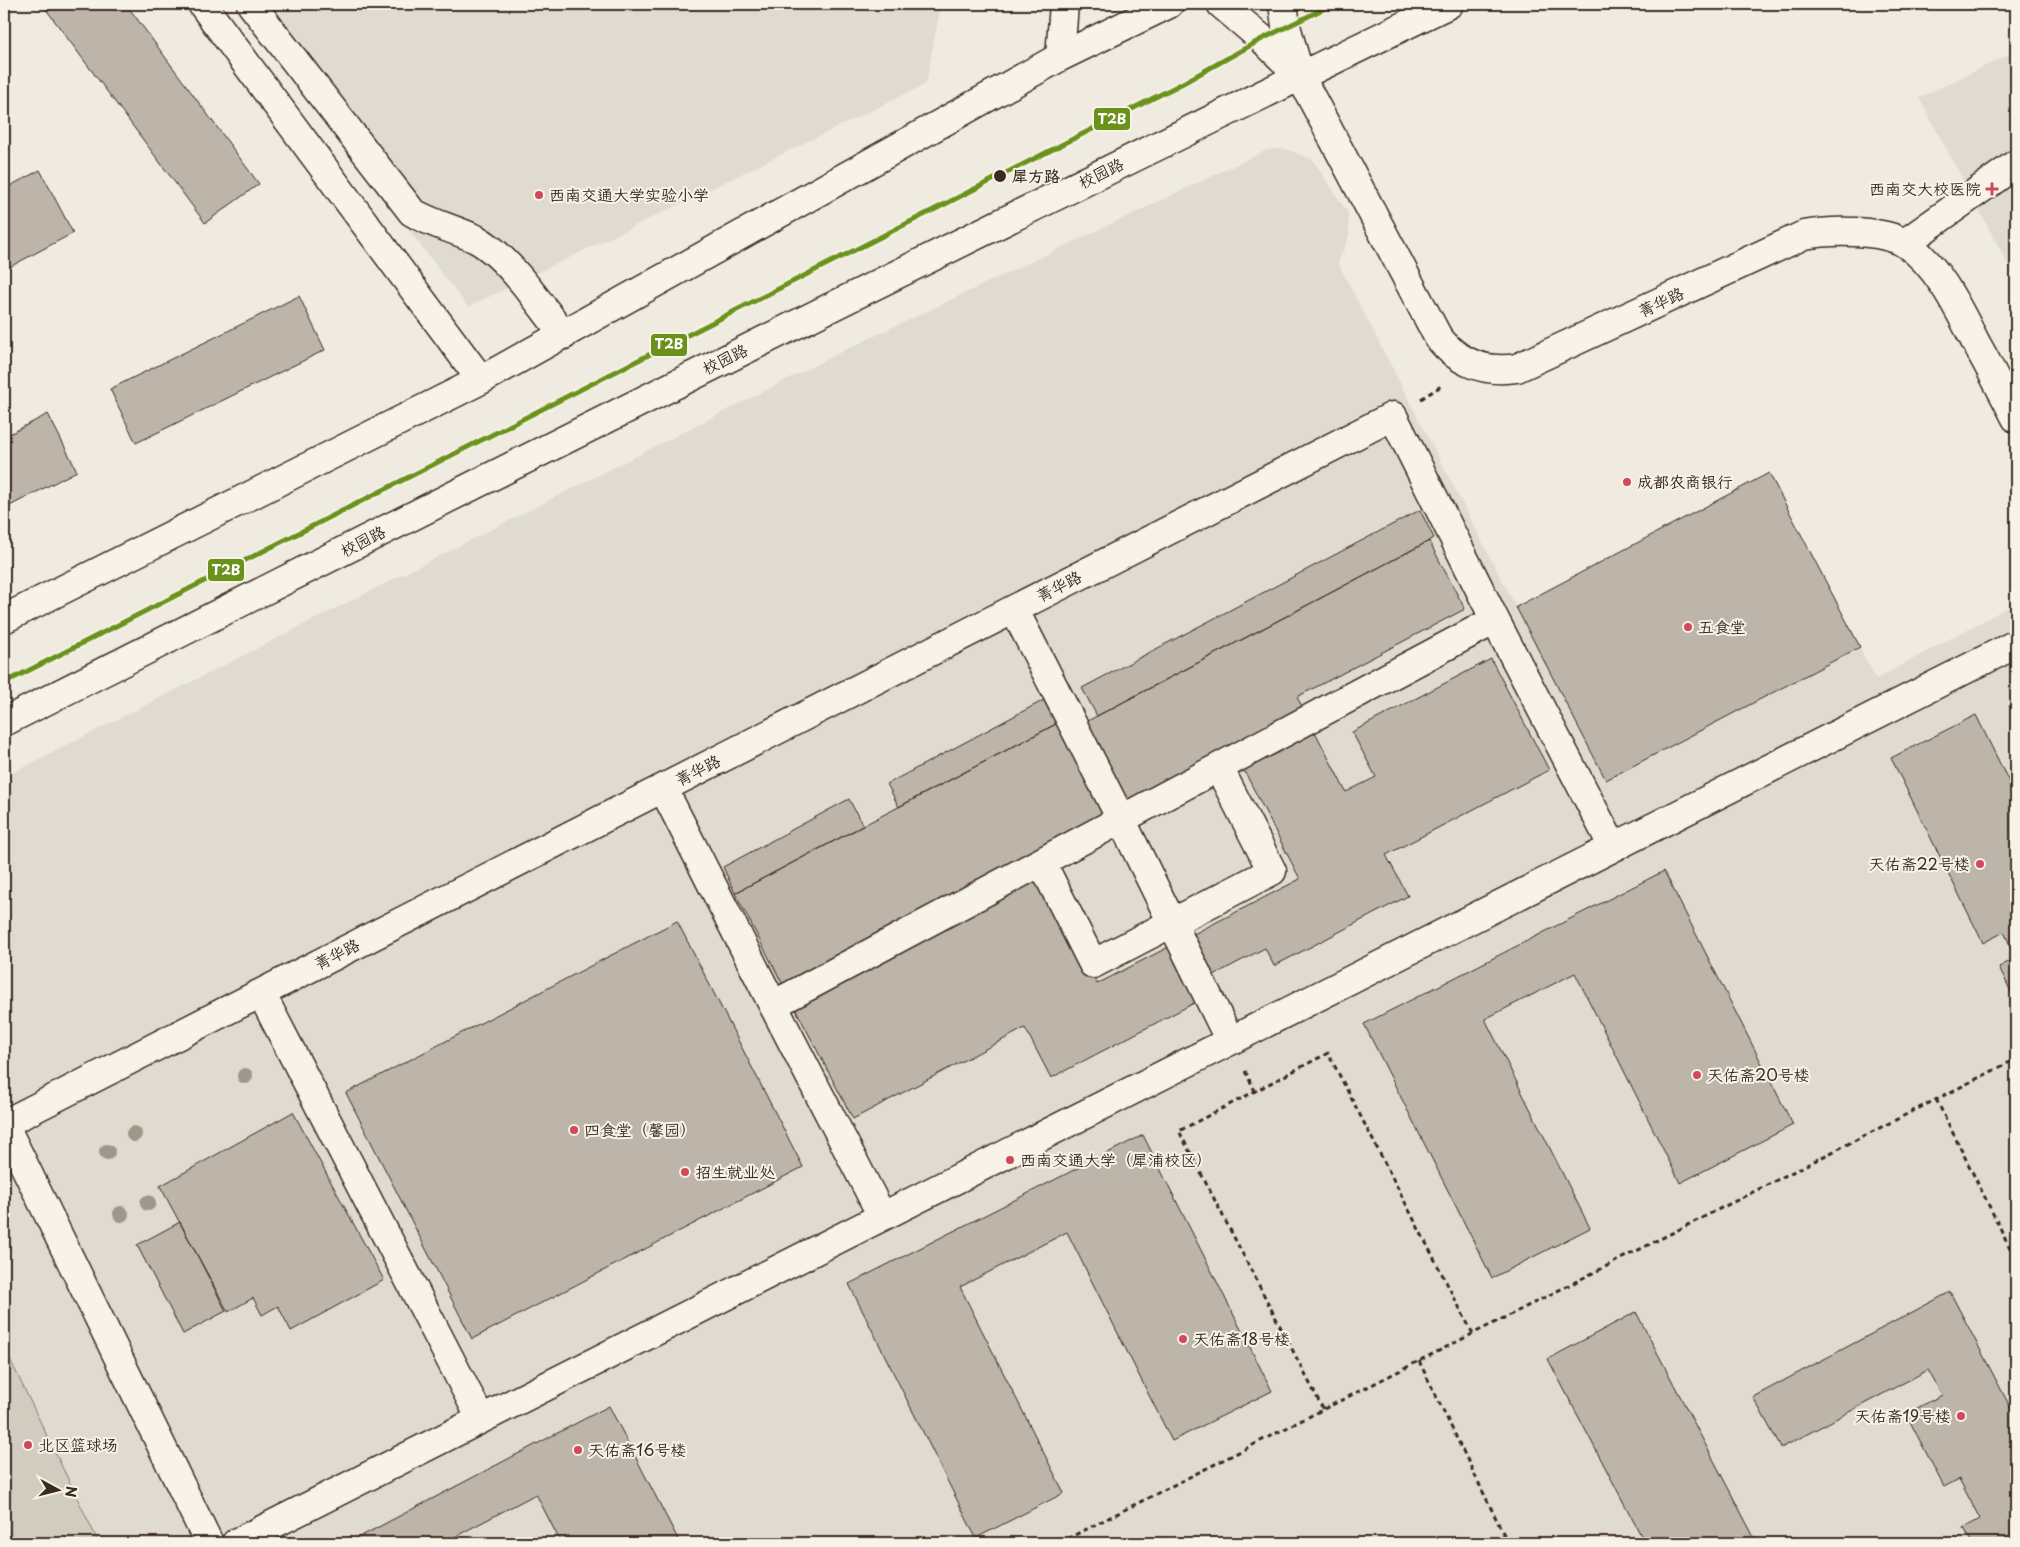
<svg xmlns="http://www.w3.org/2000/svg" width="2020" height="1547" font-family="'Playpen Sans','LXGW WenKai TC',sans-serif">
<rect width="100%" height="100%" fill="#efebe0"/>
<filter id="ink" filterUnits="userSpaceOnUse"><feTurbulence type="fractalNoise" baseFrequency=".02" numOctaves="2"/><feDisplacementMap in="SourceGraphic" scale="10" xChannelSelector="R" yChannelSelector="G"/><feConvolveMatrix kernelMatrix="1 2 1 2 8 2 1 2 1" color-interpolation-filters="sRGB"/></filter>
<g filter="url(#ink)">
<!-- built -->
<path fill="#e0dbd0" d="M234,4H941L926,84L468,307Z
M2016,51V279L1919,98Z
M1283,148L1312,159L1348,213L1349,236L1338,263L1516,607L1769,473L1876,679L2016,603V1543H4V777L845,350L1267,150Z"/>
<!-- green -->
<path fill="#d1cbc0" stroke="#867a6f" d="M4,1347L99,1543H4Z"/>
<!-- building -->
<path fill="#bdb5aa" stroke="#3b2a1e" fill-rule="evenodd" d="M42,4H126L259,184L205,223Z
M40,170L73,233L4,270V189Z
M299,296L325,350L136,443L110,389Z
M48,414L77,471L4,509V437Z
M1769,473L1860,647L1606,780L1516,607Z
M1420,510L1434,538L1429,541L1097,716L1082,688Z
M1429,541L1465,609L1297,697L1346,792L1376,777L1352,732L1491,659L1549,770L1386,855L1408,896L1274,966L1265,948L1191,987L1198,1001L1051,1078L1025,1028L853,1119L735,893L1056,724L1078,726ZM1232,747L1300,879L1097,984L1029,852Z
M1044,700L1056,724L899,807L887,784Z
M1976,715L2016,796V958L2004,932L1983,943L1891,758Z
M849,799L863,826L735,893L723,867Z
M1664,871L1793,1125L1680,1183L1575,973L1485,1019L1590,1228L1492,1278L1364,1024Z
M677,921L803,1167L472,1339L346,1093Z
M2016,958V1002L1999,967Z
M293,1112L384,1280L291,1331L278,1306L262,1315L253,1298L228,1312L160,1186Z
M1143,1135L1272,1391L1172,1441L1067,1232L960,1287L1064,1493L976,1538L849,1284Z
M180,1222L226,1311L183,1334L137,1245Z
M1950,1292L2016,1418V1451L2011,1454L2016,1463V1543H1972L1964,1528L1980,1519L1959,1479L1944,1487L1906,1414L1942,1395L1928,1370L1781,1448L1753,1397Z
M1636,1312L1757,1543H1645L1548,1359Z
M609,1406L680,1543H561L536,1494L443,1543H348Z"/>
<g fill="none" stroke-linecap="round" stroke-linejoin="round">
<defs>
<path id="minor" d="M202,4L481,380
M251,4L412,212C432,224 455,229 476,239C508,256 541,306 564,335
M1221,4L1262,39L1299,75
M1283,4L1286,26L1300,76L1438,337C1458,363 1485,373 1517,368L1804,235C1830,230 1883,229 1906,244C1938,265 1959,310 1976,343C1990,368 2003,393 2016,418
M1060,57L1064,4
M1905,243L2016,164
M1014,609L1122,821L1230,1041
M4,619L481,380L1060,57L1169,4
M4,722C484,479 965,238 1449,4
M663,788L773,1005L882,1216
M1042,863L1093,964L1272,871L1219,768
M261,993L481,1419
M773,1005L1495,620
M4,1124L1393,416L1495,620L1613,847
M4,1124L209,1543
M236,1543L2016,644"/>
</defs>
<!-- minor casing -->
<use href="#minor" stroke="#3b2a1e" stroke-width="31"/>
<!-- path -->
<path stroke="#3b2a1e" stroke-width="3" stroke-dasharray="5 4" stroke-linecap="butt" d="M1421,399L1441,386
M1245,1071L1255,1091
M1936,1099L2016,1260
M1419,1361L1508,1543
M1323,1409L1179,1131L1328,1053L1473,1334
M1059,1543L2016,1059"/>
<!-- minor -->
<use href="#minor" stroke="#f7f3e8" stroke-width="28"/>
<defs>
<path id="tram-1" d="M4,683L1183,83L1262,39L1333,4"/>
</defs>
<!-- tram-1 casing -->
<use href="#tram-1" stroke="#f7f3e8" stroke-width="9"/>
<!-- tram-1 -->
<use href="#tram-1" stroke="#6a911a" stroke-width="5"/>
</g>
<!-- trees -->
<g fill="#a0978b">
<circle cx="245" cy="1076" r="8"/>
<circle cx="134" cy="1134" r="8"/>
<circle cx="107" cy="1152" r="8"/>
<circle cx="148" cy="1203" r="8"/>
<circle cx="121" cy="1214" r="8"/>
</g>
</g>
<!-- markers -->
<circle fill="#3b2a1e" stroke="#f7f3e8" stroke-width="2" cx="1000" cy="176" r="7"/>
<g fill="#d1495b" stroke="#f7f3e8" stroke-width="2">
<path d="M1989.5 181.5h5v5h5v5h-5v5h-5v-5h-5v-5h5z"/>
<circle cx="539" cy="195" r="5"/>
<circle cx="1627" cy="482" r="5"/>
<circle cx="1688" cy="627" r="5"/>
<circle cx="1980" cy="864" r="5"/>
<circle cx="1697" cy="1075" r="5"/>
<circle cx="574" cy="1130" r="5"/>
<circle cx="1010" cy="1160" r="5"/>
<circle cx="685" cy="1172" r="5"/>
<circle cx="1183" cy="1339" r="5"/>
<circle cx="1961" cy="1416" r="5"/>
<circle cx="28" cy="1445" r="5"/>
<circle cx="578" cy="1450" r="5"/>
</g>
<g text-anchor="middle" stroke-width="4" stroke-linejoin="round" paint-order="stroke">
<!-- street labels -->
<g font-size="16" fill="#3b2a1e" stroke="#f7f3e8">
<text transform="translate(1101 173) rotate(-26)" y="6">校园路</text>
<text transform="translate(1661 302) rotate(-25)" y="6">菁华路</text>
<text transform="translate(725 359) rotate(-26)" y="6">校园路</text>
<text transform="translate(363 541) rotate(-27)" y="6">校园路</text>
<text transform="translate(1059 586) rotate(-27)" y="6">菁华路</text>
<text transform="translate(698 770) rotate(-27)" y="6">菁华路</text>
<text transform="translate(337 954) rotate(-27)" y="6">菁华路</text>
</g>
<!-- stop labels -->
<g font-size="16" font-weight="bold" fill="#3b2a1e" stroke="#f7f3e8" text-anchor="start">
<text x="1012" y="182">犀方路</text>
</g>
<!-- poi labels -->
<g font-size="16" fill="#3b2a1e" stroke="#f7f3e8" text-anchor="start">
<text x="1981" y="195" text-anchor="end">西南交大校医院</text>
<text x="549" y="201">西南交通大学实验小学</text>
<text x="1637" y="488">成都农商银行</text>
<text x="1698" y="633">五食堂</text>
<text x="1970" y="870" text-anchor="end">天佑斋22号楼</text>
<text x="1707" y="1081">天佑斋20号楼</text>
<text x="584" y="1136">四食堂（馨园）</text>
<text x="1020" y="1166">西南交通大学（犀浦校区）</text>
<text x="695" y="1178">招生就业处</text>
<text x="1193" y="1345">天佑斋18号楼</text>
<text x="1951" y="1422" text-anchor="end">天佑斋19号楼</text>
<text x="38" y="1451">北区篮球场</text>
<text x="588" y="1456">天佑斋16号楼</text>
</g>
</g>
<g stroke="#f7f3e8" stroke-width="2">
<rect x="1093" y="107" width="38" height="24" rx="5" fill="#6a911a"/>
<rect x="650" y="333" width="38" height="24" rx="5" fill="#6a911a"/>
<rect x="207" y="558" width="38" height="24" rx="5" fill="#6a911a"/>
</g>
<g font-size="14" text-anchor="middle" font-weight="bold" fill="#fff">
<text x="1112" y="124">T2B</text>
<text x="669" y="349">T2B</text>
<text x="226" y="575">T2B</text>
</g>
<!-- margin -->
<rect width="2020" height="1547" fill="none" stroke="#f7f3e8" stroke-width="20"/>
<rect x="10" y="10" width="2000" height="1527" fill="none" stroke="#3b2a1e" stroke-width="2" filter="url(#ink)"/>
<!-- north arrow -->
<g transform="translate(58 1490) rotate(97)" stroke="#f7f3e8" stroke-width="4" paint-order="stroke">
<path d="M0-4L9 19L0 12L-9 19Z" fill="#3b2a1e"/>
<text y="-8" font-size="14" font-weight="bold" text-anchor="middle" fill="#3b2a1e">N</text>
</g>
</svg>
